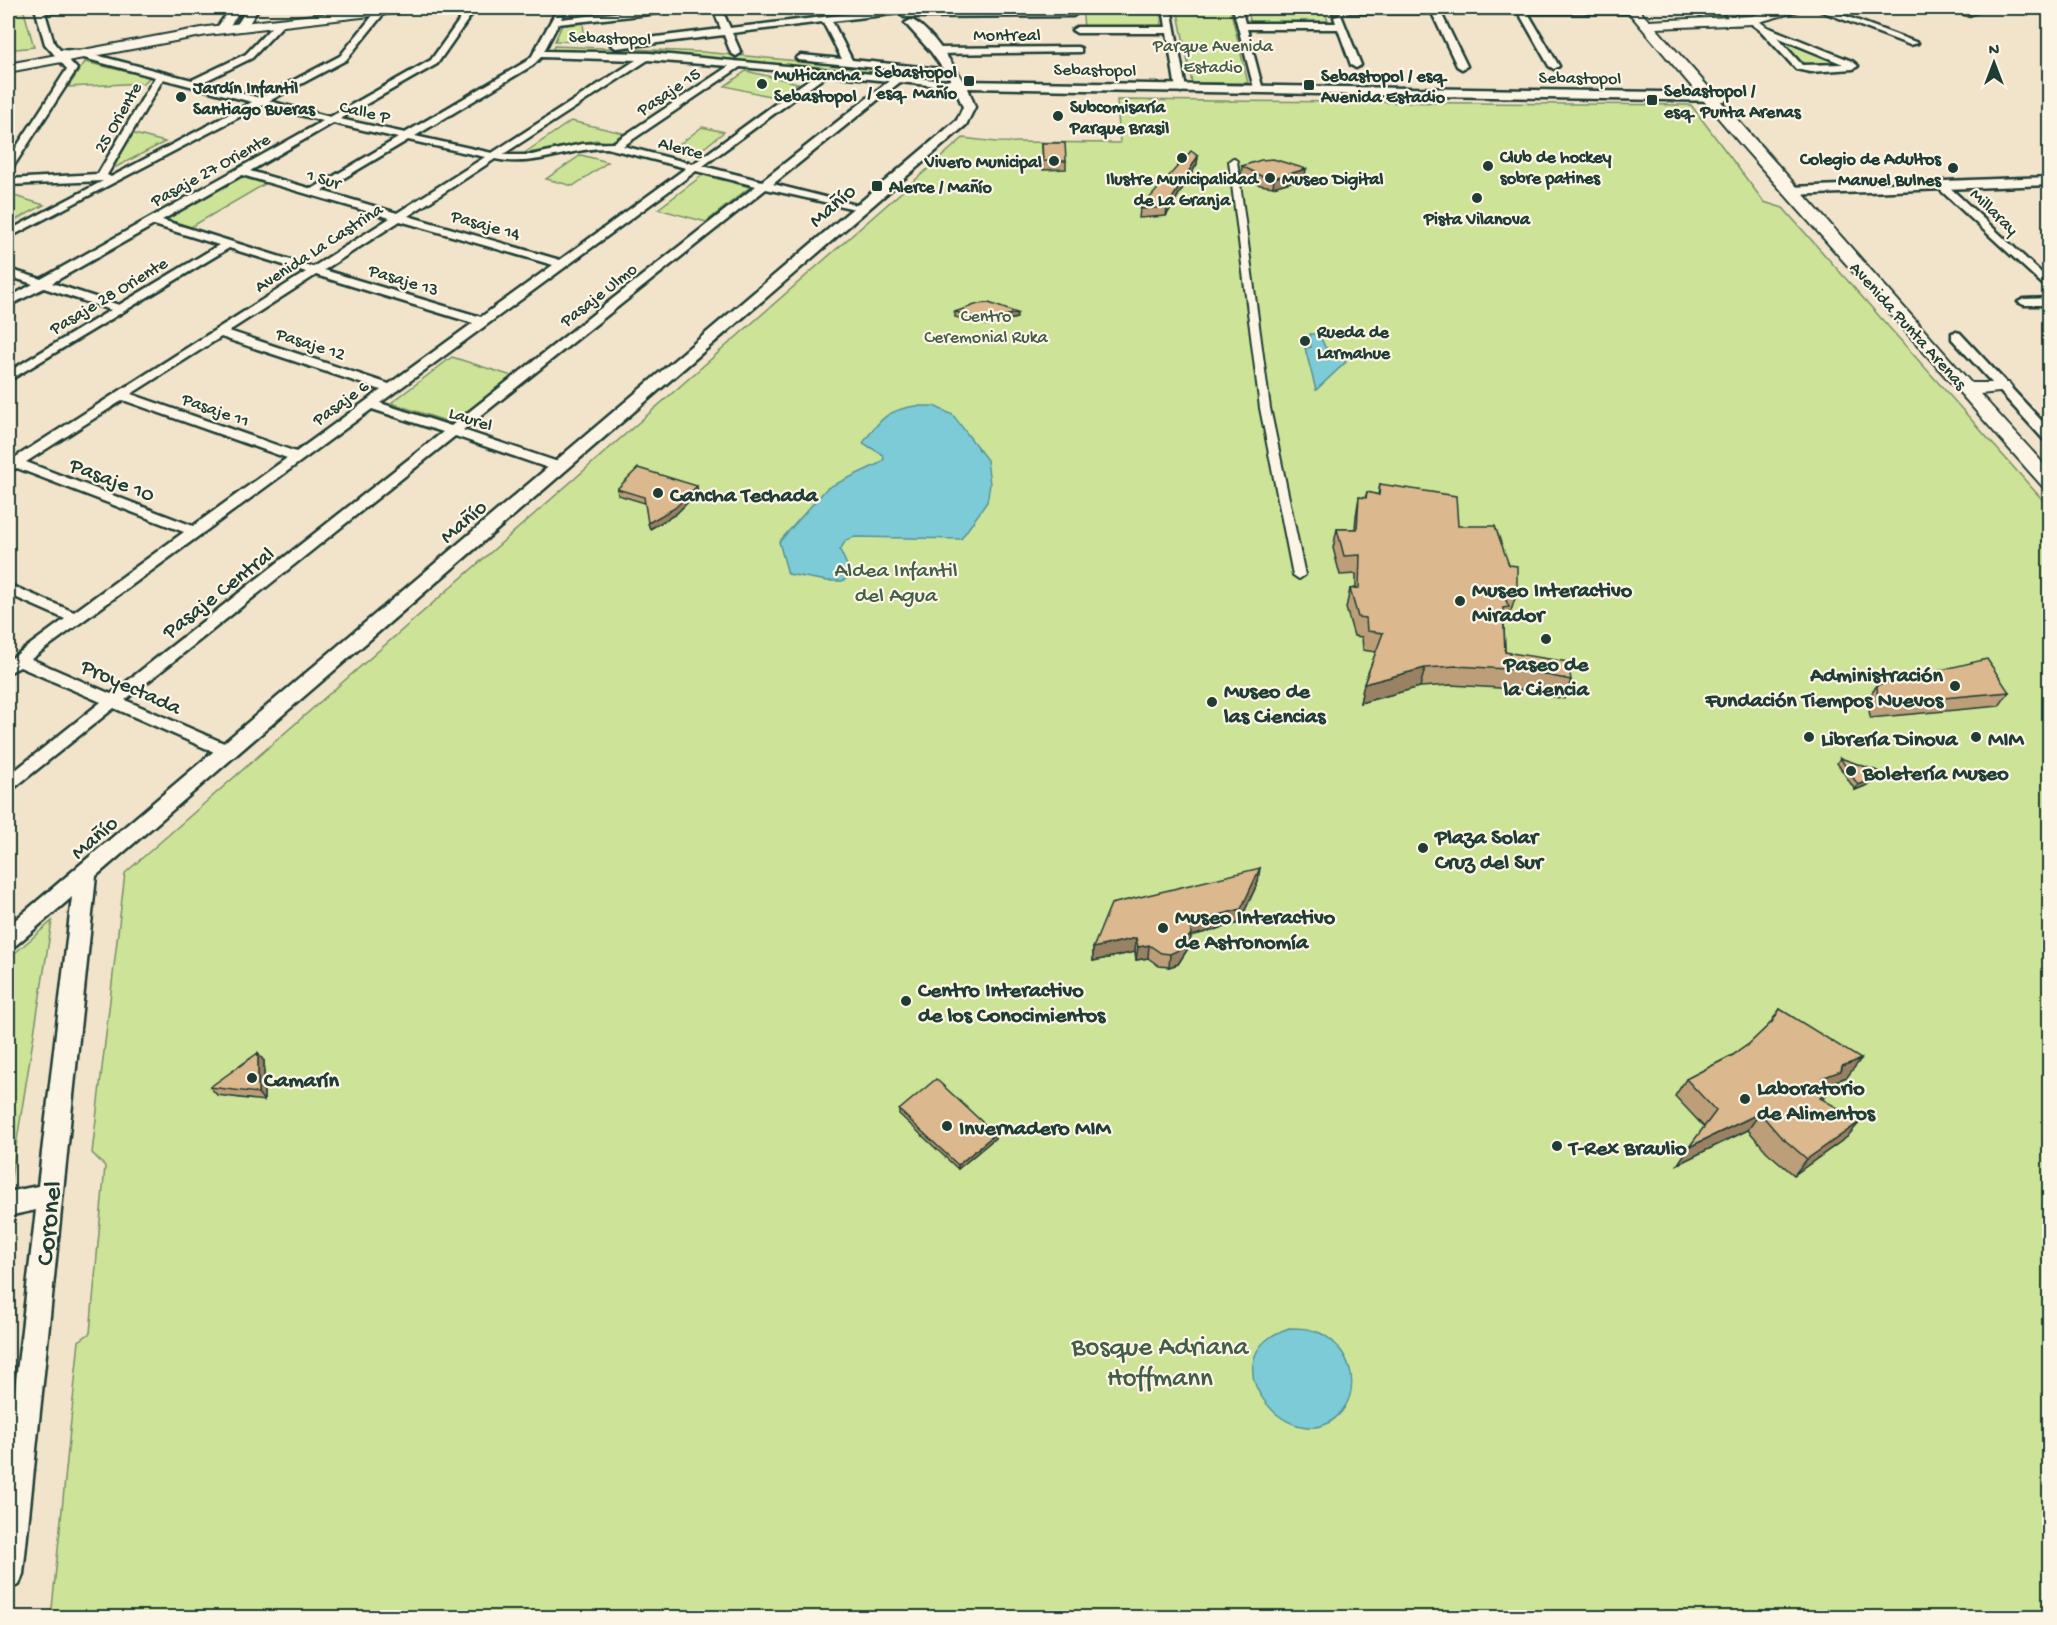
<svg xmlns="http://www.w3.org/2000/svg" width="2057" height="1625" font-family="'Gochi Hand',sans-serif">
<rect width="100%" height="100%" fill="#f2e3cb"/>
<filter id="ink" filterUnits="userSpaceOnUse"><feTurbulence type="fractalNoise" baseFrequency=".0167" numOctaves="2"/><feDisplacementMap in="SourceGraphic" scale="12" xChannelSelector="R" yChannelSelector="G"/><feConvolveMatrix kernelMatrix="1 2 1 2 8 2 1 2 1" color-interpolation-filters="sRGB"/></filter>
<g filter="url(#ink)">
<!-- green -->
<path fill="#cde398" stroke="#769066" stroke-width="1.5" d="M12,8H23L34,47L8,50V21Z
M1082,8H1159L1162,27H1084Z
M1177,8H1230L1248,83H1192Z
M1247,8H1324L1329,24H1251Z
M583,23L585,42L555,41L562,25Z
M1785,40L1841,62L1844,66H1806L1780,41Z
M554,46L702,52L930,73L932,79L687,56L552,52Z
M85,62L150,77L144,83L68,87Z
M746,71L798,83L778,98L725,86Z
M1117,100L1691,105L1764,202L1783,208L2049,507V1617L51,1618L79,1341L90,1333L105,1166L92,1153L125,873L963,138L996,142L1120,143Z
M571,121L623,133L610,143L596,140L523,154Z
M702,127L724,132L695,155L672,150Z
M131,133L165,142L112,169Z
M581,155L608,162L573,186L546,179Z
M703,175L750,187L706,222L658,209Z
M240,176L265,184L191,227L165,219Z
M8,194L44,205L8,224Z
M452,357L512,376L452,423L391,403Z
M52,921L10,1184L8,1185V959Z"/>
<!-- water -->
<path fill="#7bcbd6" stroke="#569295" stroke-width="1.5" d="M1310,334H1319L1325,347L1346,362L1316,390L1305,348L1311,347Z
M915,406H934L953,415L987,460L990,484L987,502L961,539L855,537L846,540L840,550L852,576L842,581H827L788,574L779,542L827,488L878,464L884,459L883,455L863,443C879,421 886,410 915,406Z
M1289,1328C1300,1328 1310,1328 1320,1333C1349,1347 1362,1385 1342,1411C1297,1468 1200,1358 1289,1328Z"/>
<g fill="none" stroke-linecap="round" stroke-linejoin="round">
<defs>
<path id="pedestrian" d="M1233,158L1237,161L1270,408L1305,575L1299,579L1293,575L1260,408L1229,161Z"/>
<path id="minor" d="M35,8H76L72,11L45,13L54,43L60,50L80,51L192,80L246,54L278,20H284V24L252,58L201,83L260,98L340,56L379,8H385V12L346,60L269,101L330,117L431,60L468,8H476L437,64L340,119L405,133L527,61L532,56L558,8H566L561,19L658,8H681L677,11L558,24L544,51L649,53L947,81L952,84L947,87L900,82L773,184L864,207V211L766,189L463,430L564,464L566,467L564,470H554L455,436L125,700L233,747L235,751L233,755H221L114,708L14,788L8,790V776L101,702L20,667L8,673V661L65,619L8,594V584L74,612L184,532L17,468L8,472V462L306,272L229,248L8,381V372L111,310L44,288L8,306V298L33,284L8,276V269L41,279L323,121L262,105L8,238V231L103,181L8,185V179L98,174L155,77L80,57L65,56L77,69L13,167L8,170V160L67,69L45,44ZM541,57L636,60L492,153L415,136L533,65ZM648,60L729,66L613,143L582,144L532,155H502ZM740,67L816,74L693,164L623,146ZM827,75L889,81L762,181L703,166ZM163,79L252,102L111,177L107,175ZM333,123L398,138L312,189L250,171ZM408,140L485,157L397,213L322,191ZM607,148L686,168L560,260L408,216L495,159C534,168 568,148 607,148ZM696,171L756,186L451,426L380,403ZM242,175L390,218L313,267L162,220ZM400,221L553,265L481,317L324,270ZM154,225L219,245L119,305L52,283ZM316,275L473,323L389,384L229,331ZM221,337L381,390L296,452L131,394ZM123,400L287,458L193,526L26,462ZM372,409L443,432L111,694L31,659Z
M713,8H721L730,28L901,8H905L906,11L1073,10L1077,13L1073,16L904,17L900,13L832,21L852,60L941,69V73L938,74L798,60L796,58L801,55L842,59L823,22L732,33L741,53L736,56L731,53L724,35L616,48L611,45L616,42L721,29Z
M1163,8H1171L1186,89L1181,92L1176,89L1167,33H1077L1072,30L1077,27H1166Z
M1233,8H1241L1245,23H1336L1334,17L1341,15L1361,65L1356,68L1351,65L1338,29H1247L1263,90L1255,92Z
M1336,8H1634L1637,10L1633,13H1528L1559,66L1554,69L1549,66L1519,13H1441L1467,66L1462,69L1457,66L1432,13H1333L1332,11Z
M1720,8H1728L1740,20V24H1734Z
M1813,8H1824L1918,43L1910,45Z
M1749,18H1755L1767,27L1852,61L1858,66L1853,69L1810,72L1796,69L1761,31L1749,22ZM1777,37L1843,64L1802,65Z
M1078,47L1081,48V52L936,54L931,51L936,48Z
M2049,70L2050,76L2046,75V71Z
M1941,182L1945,183L2050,281V291L1937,187V183Z
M2050,298V305H2024L2018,302L2024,299Z
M1956,332L1960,333L2050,430V442L2045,441L1952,339V333Z"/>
<path id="tertiary" d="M231,8H242L226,31H218L216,29Z
M248,8H259L246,28H238L236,26Z
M911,20C928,25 953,65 963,81L1724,93L1730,97L1724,101L968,88L975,107L966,125L96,876L23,1574L19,1585L8,1589V1449L36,1210L8,1216V1192L38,1186L72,897L16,945L8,948V926L957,120L963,107L955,88L943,87L941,84L943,81L951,80L931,52L905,23Z
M2050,177V185L1790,195L1783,191L1790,187Z"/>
<path id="secondary" d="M376,8H411L405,12L207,35L8,72V64L207,27Z
M1625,8H1637L1649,21L1751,16L1781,8H1799L1798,11L1752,24L1656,28L1971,383H2009L2012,387L2009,391L1980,394L2050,471V489L2043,487L1743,147Z"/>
</defs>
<!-- pedestrian casing -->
<use href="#pedestrian" stroke="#1f3d34" stroke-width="4"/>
<!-- minor casing -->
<use href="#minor" stroke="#1f3d34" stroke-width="5"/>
<!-- tertiary casing -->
<use href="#tertiary" stroke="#1f3d34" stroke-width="5"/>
<!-- secondary casing -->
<use href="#secondary" stroke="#1f3d34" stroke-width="4"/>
<!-- pedestrian -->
<use href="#pedestrian" fill="#fcf5e5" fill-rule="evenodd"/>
<!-- minor -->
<use href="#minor" fill="#fcf5e5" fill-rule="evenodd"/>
<!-- tertiary -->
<use href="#tertiary" fill="#fcf5e5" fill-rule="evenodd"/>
<!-- secondary -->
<use href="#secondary" fill="#fcf5e5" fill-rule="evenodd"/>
</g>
<!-- wall -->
<path fill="#bc9e79" stroke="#1f3d34" stroke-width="1.5" d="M1942,8H1993L1968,17Z
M1042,143L1066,161V169L1043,170Z
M1198,156L1197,164L1166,216L1139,218L1140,209Z
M1242,166L1305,178L1273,187L1260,185L1241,175Z
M955,312L1017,318L986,325L955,317Z
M1380,484L1458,526L1517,592L1511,611H1508L1504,624L1505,652L1571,680L1564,699L1516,689L1451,685L1420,687L1360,703L1364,684L1376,652L1363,650L1362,637L1354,636L1346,608L1350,589L1356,588V574L1340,575L1333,548L1337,529H1355L1356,516L1359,497L1365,498L1367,492L1378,495Z
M617,489L698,492L676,514L650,529L645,503L618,495Z
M1877,685L2009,692L1999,706L1870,718L1868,699Z
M1840,758L1886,774L1883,779L1855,790L1837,763Z
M1258,882L1239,923L1191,936L1189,947L1178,964L1169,967L1159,966L1148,958L1136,960L1135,952L1093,961V948Z
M1780,1009L1847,1077L1833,1082L1828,1088L1822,1100L1847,1137L1794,1175L1767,1152L1748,1130L1678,1164L1704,1127L1675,1096L1686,1079L1733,1055L1749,1044L1769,1025Z
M264,1061V1101L217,1095L210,1087Z
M899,1110L995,1138L958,1169L899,1114Z"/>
<!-- shaded-wall -->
<path fill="#998163" stroke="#1f3d34" stroke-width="1.5" d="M1972,8H1993L1968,17Z
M1198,156L1197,164L1166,216L1167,207Z
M1306,169L1305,178L1273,187L1274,178Z
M1017,313V318L986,325V320Z
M697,486L698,492L676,514L650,529L648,523Z
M1425,668L1420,687L1360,703L1364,684Z
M1886,774L1883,779L1855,790L1858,785Z
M1260,868L1258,882L1239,923L1191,936L1189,947L1178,964L1169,967L1170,954L1190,923Z
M1136,938L1135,952L1093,961V948Z
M1149,945L1148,958L1136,960L1138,947Z
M258,1053L264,1061V1101L258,1093Z
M1861,1059L1847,1077L1833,1082L1828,1088L1822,1078L1842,1066Z
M1830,1090L1817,1107L1820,1098Z
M1760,1113L1748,1130L1678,1164L1689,1147Z
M1861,1121L1847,1137L1794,1175L1807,1159Z
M995,1134V1138L958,1169V1165Z"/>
<!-- building -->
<path fill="#dbb88d" stroke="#1f3d34" stroke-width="1.5" d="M1042,143H1065L1066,161H1043Z
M1191,151L1198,156L1167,207L1140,209Z
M1273,159L1306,169L1274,178L1261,176L1242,166L1261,160Z
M989,303L1017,313L986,320L955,312L978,304Z
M638,468L697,486L675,508L648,523L644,497L617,489Z
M1380,484L1456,496L1458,526H1495L1509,565L1517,566V592L1501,590L1509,607L1503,608L1505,652L1568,662L1571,680L1522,670L1457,666L1425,668L1364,684L1383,633L1367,631L1366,618L1358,617L1350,589L1359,588L1360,555L1344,556L1337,529H1357L1359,497L1366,498L1367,492L1379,495Z
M1987,659L2009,692L1878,704L1877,685Z
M1840,758L1886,774L1858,785Z
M1260,868L1241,909L1190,923L1191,934L1179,950L1170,954L1161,953L1149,945L1138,947L1136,938L1093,948L1111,904Z
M1780,1009L1861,1059L1842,1066L1841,1071L1822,1078L1830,1090L1820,1098L1861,1121L1807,1159L1779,1135L1760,1113L1689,1147L1716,1111L1686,1079L1733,1055L1749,1044L1772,1022Z
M258,1053V1093L210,1087Z
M936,1079L995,1134L958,1165L899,1110Z"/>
</g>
<!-- markers -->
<g fill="#1f3d34" stroke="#fcf5e5" stroke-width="2">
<rect x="963" y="75" width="12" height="12" rx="3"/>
<circle cx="762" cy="84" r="6"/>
<rect x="1303" y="79" width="12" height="12" rx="3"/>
<circle cx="181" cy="97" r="6"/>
<rect x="1646" y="94" width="12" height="12" rx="3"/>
<circle cx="1058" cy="116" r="6"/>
<circle cx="1182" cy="158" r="6"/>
<circle cx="1054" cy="161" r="6"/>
<circle cx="1488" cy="166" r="6"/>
<circle cx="1953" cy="168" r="6"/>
<circle cx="1270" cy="178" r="6"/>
<rect x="871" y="180" width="12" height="12" rx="3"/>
<circle cx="1477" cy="198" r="6"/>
<circle cx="1305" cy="341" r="6"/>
<circle cx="658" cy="493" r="6"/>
<circle cx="1460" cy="601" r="6"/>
<circle cx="1546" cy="639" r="6"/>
<circle cx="1955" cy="686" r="6"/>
<circle cx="1212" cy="702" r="6"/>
<circle cx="1809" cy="737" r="6"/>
<circle cx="1976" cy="737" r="6"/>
<circle cx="1851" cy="771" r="6"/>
<circle cx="1423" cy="848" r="6"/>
<circle cx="1163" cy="928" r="6"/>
<circle cx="906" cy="1001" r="6"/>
<circle cx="252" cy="1078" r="6"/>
<circle cx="1745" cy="1099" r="6"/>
<circle cx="947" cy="1126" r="6"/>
<circle cx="1557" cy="1146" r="6"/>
</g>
<g text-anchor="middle" stroke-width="4.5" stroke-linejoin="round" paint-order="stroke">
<!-- far-street labels -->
<g font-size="18" fill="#1f3d34" stroke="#fcf5e5">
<text x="1007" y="40">Montreal</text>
<text transform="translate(610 37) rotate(2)" y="6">Sebastopol</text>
<text transform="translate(1095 69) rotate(1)" y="6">Sebastopol</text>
<text transform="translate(1580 77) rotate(1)" y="6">Sebastopol</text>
<text transform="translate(668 91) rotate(-34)" y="6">Pasaje 15</text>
<text transform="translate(365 111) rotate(13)" y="6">Calle P</text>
<text transform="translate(117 117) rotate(-60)" y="6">25 Oriente</text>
<text transform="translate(681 147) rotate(15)" y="6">Alerce</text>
<text transform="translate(210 169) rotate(-29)" y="6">Pasaje 27 Oriente</text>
<text transform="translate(324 178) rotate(16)" y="6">1 Sur</text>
<text transform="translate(1995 211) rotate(44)" y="6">Millaray</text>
<text transform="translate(486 224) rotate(16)" y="6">Pasaje 14</text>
<text transform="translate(318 247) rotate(-33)" y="6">Avenida La Castrina</text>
<text transform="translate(404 279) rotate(17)" y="6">Pasaje 13</text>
<text transform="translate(598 294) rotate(-38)" y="6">Pasaje Ulmo</text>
<text transform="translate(108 295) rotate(-31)" y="6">Pasaje 28 Oriente</text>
<text transform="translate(1909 325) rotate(48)" y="6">Avenida Punta Arenas</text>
<text transform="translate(311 343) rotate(18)" y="6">Pasaje 12</text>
<text transform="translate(340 402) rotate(-36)" y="6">Pasaje 6</text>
<text transform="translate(216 409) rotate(20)" y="6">Pasaje 11</text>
<text transform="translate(471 418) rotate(18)" y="6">Laurel</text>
</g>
<!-- far-park labels -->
<g font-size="18" fill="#425e48" stroke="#fcf5e5">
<text x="1213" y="51">Parque Avenida<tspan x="1213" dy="21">Estadio</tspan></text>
<text x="986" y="321">Centro<tspan x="986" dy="21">Ceremonial Ruka</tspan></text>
</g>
<!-- far-poi labels -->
<g font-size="18" font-weight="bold" fill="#1f3d34" stroke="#fcf5e5" text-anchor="start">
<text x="957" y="77" text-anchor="end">Sebastopol<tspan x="957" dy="21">/ esq. Mañío</tspan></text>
<text x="774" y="80">Multicancha<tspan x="774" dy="21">Sebastopol</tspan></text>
<text x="1321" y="81">Sebastopol / esq.<tspan x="1321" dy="21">Avenida Estadio</tspan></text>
<text x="193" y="93">Jardín Infantil<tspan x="193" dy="21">Santiago Bueras</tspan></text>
<text x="1664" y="96">Sebastopol /<tspan x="1664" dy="21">esq. Punta Arenas</tspan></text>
<text x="1070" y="112">Subcomisaría<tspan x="1070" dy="21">Parque Brasil</tspan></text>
<text x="1500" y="162">Club de hockey<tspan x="1500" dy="21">sobre patines</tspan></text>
<text x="1941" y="164" text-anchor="end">Colegio de Adultos<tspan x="1941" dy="21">Manuel Bulnes</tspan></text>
<text x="1042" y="167" text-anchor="end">Vivero Municipal</text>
<text x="1182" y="184" text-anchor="middle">Ilustre Municipalidad<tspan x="1182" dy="21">de La Granja</tspan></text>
<text x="1282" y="184">Museo Digital</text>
<text x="889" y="192">Alerce / Mañío</text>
<text x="1477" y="224" text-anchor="middle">Pista Vilanova</text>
<text x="1317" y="337">Rueda de<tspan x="1317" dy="21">Larmahue</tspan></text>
</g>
<!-- street labels -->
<g font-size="22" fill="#1f3d34" stroke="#fcf5e5">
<text transform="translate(831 204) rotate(-41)" y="8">Mañío</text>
<text transform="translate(113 478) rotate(21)" y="8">Pasaje 10</text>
<text transform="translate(462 520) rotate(-41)" y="8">Mañío</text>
<text transform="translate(217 591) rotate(-38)" y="8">Pasaje Central</text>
<text transform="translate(132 685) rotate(24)" y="8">Proyectada</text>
<text transform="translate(93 836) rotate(-41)" y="8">Mañío</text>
</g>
<!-- poi labels -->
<g font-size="22" font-weight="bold" fill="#1f3d34" stroke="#fcf5e5" text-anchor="start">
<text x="670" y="501">Cancha Techada</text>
<text x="1472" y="596">Museo Interactivo<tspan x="1472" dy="25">Mirador</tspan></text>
<text x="1546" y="670" text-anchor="middle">Paseo de<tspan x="1546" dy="25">la Ciencia</tspan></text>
<text x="1943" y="681" text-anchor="end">Administración<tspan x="1943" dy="25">Fundación Tiempos Nuevos</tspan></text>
<text x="1224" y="697">Museo de<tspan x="1224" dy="25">las Ciencias</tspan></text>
<text x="1821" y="745">Librería Dinova</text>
<text x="1988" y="745">MIM</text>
<text x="1863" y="779">Boletería Museo</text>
<text x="1435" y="843">Plaza Solar<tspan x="1435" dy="25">Cruz del Sur</tspan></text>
<text x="1175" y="923">Museo Interactivo<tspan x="1175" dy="25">de Astronomía</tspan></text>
<text x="918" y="996">Centro Interactivo<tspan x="918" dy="25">de los Conocimientos</tspan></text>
<text x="264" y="1086">Camarín</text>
<text x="1757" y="1094">Laboratorio<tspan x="1757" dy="25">de Alimentos</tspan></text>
<text x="959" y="1134">Invernadero MIM</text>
<text x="1569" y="1154">T-Rex Braulio</text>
</g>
<!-- park labels -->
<g font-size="22" fill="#425e48" stroke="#fcf5e5">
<text x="896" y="576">Aldea Infantil<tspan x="896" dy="25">del Agua</tspan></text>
</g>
<!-- near-street labels -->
<g font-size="27" fill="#1f3d34" stroke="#fcf5e5">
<text transform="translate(47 1223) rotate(-84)" y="9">Coronel</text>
</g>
<!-- near-park labels -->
<g font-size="27" fill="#425e48" stroke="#fcf5e5">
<text x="1160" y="1354">Bosque Adriana<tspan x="1160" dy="31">Hoffmann</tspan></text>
</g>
</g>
<!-- margin -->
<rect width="2057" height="1625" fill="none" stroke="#fcf5e5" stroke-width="30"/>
<rect x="15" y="15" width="2027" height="1595" fill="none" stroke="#1f3d34" stroke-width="2" filter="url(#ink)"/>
<!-- north arrow -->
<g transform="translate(1994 63)" stroke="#fcf5e5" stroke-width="4.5" paint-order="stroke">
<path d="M0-4.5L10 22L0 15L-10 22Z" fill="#1f3d34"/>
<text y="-9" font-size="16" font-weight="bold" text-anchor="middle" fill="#1f3d34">N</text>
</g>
</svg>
